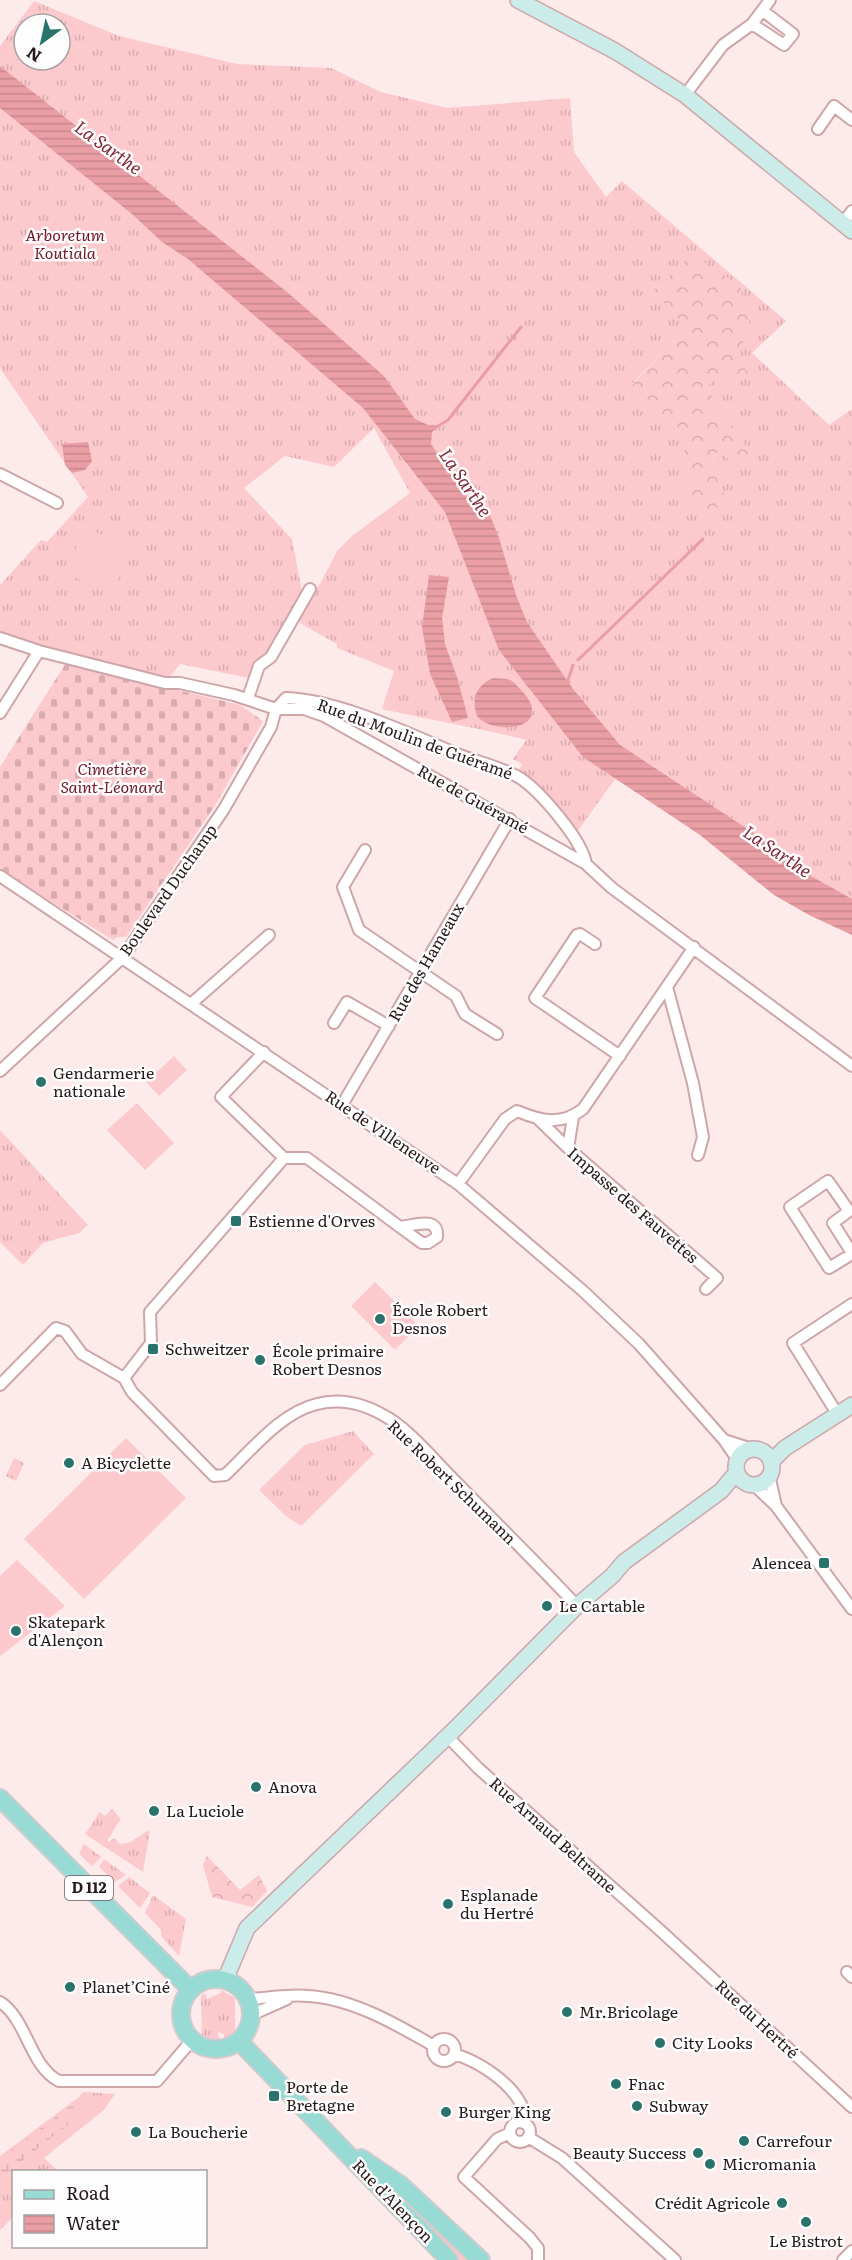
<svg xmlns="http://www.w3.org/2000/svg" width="852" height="2260" font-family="Literata,serif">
<defs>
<pattern id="grass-tufts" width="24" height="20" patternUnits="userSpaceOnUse" patternTransform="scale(1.5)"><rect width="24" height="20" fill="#fcc9cd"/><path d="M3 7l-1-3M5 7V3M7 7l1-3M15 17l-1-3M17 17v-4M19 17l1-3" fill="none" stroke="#d8acaf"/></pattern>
<pattern id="forest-crowns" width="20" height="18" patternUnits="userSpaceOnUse" patternTransform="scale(1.5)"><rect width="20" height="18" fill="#fcc9cd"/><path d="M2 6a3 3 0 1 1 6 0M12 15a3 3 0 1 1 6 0" fill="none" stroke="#d8acaf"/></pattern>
<pattern id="wetland-marsh" width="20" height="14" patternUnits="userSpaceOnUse" patternTransform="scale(1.5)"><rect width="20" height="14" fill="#fcc9cd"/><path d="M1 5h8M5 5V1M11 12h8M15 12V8" fill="none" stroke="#d8acaf"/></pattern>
<pattern id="cemetery-stones" width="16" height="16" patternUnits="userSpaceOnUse" patternTransform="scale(1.5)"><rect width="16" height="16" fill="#fcc9cd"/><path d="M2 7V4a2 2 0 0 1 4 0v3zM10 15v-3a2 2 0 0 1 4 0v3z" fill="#d8acaf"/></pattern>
<pattern id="water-rules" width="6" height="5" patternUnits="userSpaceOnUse" patternTransform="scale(1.5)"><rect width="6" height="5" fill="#e99ea4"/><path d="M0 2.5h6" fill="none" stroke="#c8878d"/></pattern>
</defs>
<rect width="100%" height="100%" fill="#fdebec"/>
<!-- grass -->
<path fill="url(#grass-tufts)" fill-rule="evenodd" d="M34,1L119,36L237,64L331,68L381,92L447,108L570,98L574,152L606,197L622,181L786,321L752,353L829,425L852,409V908L615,779L577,832L518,772L522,764L513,759L526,740C479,728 431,720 382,709L394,671L337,648V644L293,619L320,584L337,551L352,536L410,493L374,428L334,467L285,456L244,488L292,539L302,592L254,679L180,664L165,683L0,638V585L41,540L47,542L88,497L0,368V108L133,215L162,242L190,217L0,66V46ZM24,24H60V60H24ZM750,326C739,351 729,368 707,386L721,414L754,458L718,451L712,466L726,499L705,518L679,493L691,481L681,433L632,384L686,327Z
M0,1130L88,1225L79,1233L43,1243L23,1265L0,1242Z
M353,1431L374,1454L301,1526L286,1516L259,1490L305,1445Z
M14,1458L24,1463L16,1481L6,1476Z
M112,1809L121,1819C114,1826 114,1833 107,1840L109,1842L114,1838L120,1844C133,1844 139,1834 150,1830L143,1872L85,1834L100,1812L105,1816Z
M84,1844L101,1857L92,1866L79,1854Z
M104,1859L126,1875L115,1882L99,1867Z
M129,1877L150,1893L140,1908L118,1886Z
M153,1895L186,1919L179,1956L161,1936V1930L145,1913Z
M221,1990L235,1998V2034L224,2041V2034L218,2032L220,2042L202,2037L201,1996L205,1993L207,1999L221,1993Z
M83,2092L115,2094L104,2110L44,2158L58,2171L14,2172L13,2217L0,2230V2156L79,2097Z
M382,2178L473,2260H452Z"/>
<!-- forest -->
<path fill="url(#forest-crowns)" d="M692,254L740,286L750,326L737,355L751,379L720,376L707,386L721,414L754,458L739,466L717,452L712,466L726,499L705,518L678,493L679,484L691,481L681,433L632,385L686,327L653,291Z
M207,1856L240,1890L259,1875L267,1891L252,1907L212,1897L203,1865Z"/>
<!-- wetland -->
<path fill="url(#wetland-marsh)" d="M78,2100H82L85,2109L79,2116L0,2178V2159Z"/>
<!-- cemetery -->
<path fill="url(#cemetery-stones)" d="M66,663L240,705L263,721L216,804L126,937H118L113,940L0,870V767Z"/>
<!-- pitch -->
<path fill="#fcc9cd" d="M83,528L131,545L114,592L67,575Z
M174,1056L187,1070L159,1096L146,1082Z
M137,1103L174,1143L145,1170L107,1130Z
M375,1282L419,1326L395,1350L351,1306Z
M126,1438L186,1498L84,1599L24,1539Z
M17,1560L65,1606L0,1656V1576Z"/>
<!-- water -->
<path fill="url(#water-rules)" d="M0,66L287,292L384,376L415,419L428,425H441L432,432L431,444L468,498L488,510L499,538L516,595L527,622L573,689L620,745L755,834L802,871L852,899V935L809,915L774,895L700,835L583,757L499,650L445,512L363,408L188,259L162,242L133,215L0,108Z
M88,442L92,461L85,470L72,473L65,465L62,444Z
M429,575L449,577L442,618L445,644L457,677L468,718L452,722L430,674L422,627Z
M493,678C498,679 507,678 512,681C515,683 519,688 522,691C543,713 529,729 502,727C492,726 483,723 477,716C471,698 476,686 493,678Z"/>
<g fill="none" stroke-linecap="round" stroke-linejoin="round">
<!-- stream -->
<path stroke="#e99ea4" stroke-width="3" d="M438,426L448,420L521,327
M578,660L703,539
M567,683L573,665"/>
<defs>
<path id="street" d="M752,24L784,45L793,34L763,11
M685,95L723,45L752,24L770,0
M818,129L834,106L852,120
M843,223L852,211
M0,474L57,503
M0,638L39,651L165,683H180L234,695L276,709H304L324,716L586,864L612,888L852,1066
M248,698L259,666L271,657L310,589
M0,713L39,651
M365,850L343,887L359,930L456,996L465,1014L497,1034
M0,876L458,1184L583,1291L639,1344L724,1440L737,1459
M595,944L580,934L577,935L535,998L620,1056
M667,987L693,1083L703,1137L698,1155
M192,1003L269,935
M334,1023L347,1002L389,1026
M264,1052L221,1097L284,1158H307L400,1227L422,1243H428L437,1237C439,1215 412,1226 400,1227
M0,1071L123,957L224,809L271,727L276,709L286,698C340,700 409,734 460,755C478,762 504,768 520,778C540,791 583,841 586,864
M342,1105L510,819
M539,1120L568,1148L717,1278L706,1289
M568,1148L573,1117
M458,1184L505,1119L517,1111C541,1121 561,1126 583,1109L694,947
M852,1253L833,1223L849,1211L828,1181L790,1207L829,1268L852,1254
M124,1378L132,1392L214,1476L225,1475C252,1450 280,1413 317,1404C343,1397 368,1405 390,1419C412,1433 437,1463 456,1482C496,1523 538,1564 577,1606
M124,1378L151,1343L150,1312L284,1158
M0,1385L56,1328L65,1331L82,1354L124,1378
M838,1415L793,1343L852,1304
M724,1440L752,1449
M769,1475L776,1506
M753,1484L776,1506L852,1609
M447,1736L478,1768L662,1932L852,2107
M847,1972L852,1977
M248,1999C268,1998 289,1994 309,1996C353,1999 396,2024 434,2046
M0,2002C27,2019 30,2067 59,2081H157L193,2039
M251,2015L287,1999
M433 2050a11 11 0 1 1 22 0a11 11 0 1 1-22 0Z
M454,2054C478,2061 509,2081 521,2104C523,2109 523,2117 523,2123
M510 2132a10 10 0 1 1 20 0a10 10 0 1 1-20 0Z
M510,2133L497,2139L464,2177L530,2238L538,2248V2260
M528,2137L562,2158L675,2260
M843,2260L852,2251"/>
<path id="secondary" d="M518,0L615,51L685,95L852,231
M736 1467a18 18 0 1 1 36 0a18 18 0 1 1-36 0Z
M771,1462L785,1448L852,1405
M225,1980L247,1928L453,1731L577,1606L612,1576L624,1562L721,1491L737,1472"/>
<path id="primary" d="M0,1798L191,1990
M181 2014a35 35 0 1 1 70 0a35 35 0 1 1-70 0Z
M239,2041L449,2260
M361,2158L401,2185L481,2260"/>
</defs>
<!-- street casing -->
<use href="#street" stroke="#cea6a8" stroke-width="14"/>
<!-- secondary casing -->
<use href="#secondary" stroke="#cea6a8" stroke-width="18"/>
<!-- primary casing -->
<use href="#primary" stroke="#cfcccd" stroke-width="20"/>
<!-- street -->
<use href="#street" stroke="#fff" stroke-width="10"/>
<!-- secondary -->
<use href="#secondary" stroke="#cbece9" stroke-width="15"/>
<!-- primary -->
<use href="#primary" stroke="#98dad4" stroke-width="16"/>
</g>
<!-- markers -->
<g fill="#2a736d" stroke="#fdfdfd" stroke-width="2">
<circle cx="41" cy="1082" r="6"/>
<rect x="230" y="1215" width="12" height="12" rx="3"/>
<circle cx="380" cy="1319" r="6"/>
<rect x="147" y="1343" width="12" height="12" rx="3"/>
<circle cx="260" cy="1360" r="6"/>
<circle cx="69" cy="1463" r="6"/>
<rect x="818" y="1557" width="12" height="12" rx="3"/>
<circle cx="547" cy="1606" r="6"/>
<circle cx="16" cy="1631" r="6"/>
<circle cx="256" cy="1787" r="6"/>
<circle cx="154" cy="1811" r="6"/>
<circle cx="448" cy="1904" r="6"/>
<circle cx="70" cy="1987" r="6"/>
<circle cx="567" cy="2012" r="6"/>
<circle cx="660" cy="2043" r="6"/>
<circle cx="616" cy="2084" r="6"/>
<rect x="268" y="2090" width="12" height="12" rx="3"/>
<circle cx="637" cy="2106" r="6"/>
<circle cx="446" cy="2112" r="6"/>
<circle cx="136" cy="2132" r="6"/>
<circle cx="744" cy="2141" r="6"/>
<circle cx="698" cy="2153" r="6"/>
<circle cx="710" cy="2164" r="6"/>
<circle cx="782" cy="2203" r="6"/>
<circle cx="806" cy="2222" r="6"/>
</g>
<g text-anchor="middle" stroke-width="5" stroke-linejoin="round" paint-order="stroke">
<!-- shield labels -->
<rect fill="#fdfdfd" stroke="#675d5e" stroke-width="1.5" x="65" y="1876" width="48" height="24" rx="4.5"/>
<g font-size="15" font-weight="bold" fill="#27181a">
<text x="89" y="1893">D 112</text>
</g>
<!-- park labels -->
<g font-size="16" font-style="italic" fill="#711a2c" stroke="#fdfdfd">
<text x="65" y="241">Arboretum<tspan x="65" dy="18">Koutiala</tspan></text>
<text x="112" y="775">Cimetière<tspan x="112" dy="18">Saint-Léonard</tspan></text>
</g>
<!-- street labels -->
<g font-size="16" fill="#27181a" stroke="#fdfdfd">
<text transform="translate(415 739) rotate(20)" y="6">Rue du Moulin de Guéramé</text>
<text transform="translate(473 799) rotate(29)" y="6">Rue de Guéramé</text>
<text transform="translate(168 890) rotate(-55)" y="6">Boulevard Duchamp</text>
<text transform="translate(426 962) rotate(-60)" y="6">Rue des Hameaux</text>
<text transform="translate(383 1132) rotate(34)" y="6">Rue de Villeneuve</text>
<text transform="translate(633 1205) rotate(41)" y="6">Impasse des Fauvettes</text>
<text transform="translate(452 1482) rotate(44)" y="6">Rue Robert Schumann</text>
<text transform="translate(553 1835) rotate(42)" y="6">Rue Arnaud Beltrame</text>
<text transform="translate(757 2019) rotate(43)" y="6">Rue du Hertré</text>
<text transform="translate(393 2201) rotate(46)" y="6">Rue d'Alençon</text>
</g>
<!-- poi labels -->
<g font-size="16" fill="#27181a" stroke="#fdfdfd" text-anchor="start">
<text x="53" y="1079">Gendarmerie<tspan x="53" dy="18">nationale</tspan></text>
<text x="248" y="1227">Estienne d'Orves</text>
<text x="392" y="1316">École Robert<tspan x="392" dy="18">Desnos</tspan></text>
<text x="165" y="1355">Schweitzer</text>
<text x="272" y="1357">École primaire<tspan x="272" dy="18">Robert Desnos</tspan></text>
<text x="81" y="1469">A Bicyclette</text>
<text x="812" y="1569" text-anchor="end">Alencea</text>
<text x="559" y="1612">Le Cartable</text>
<text x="28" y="1628">Skatepark<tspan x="28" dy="18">d'Alençon</tspan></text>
<text x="268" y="1793">Anova</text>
<text x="166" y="1817">La Luciole</text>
<text x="460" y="1901">Esplanade<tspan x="460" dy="18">du Hertré</tspan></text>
<text x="82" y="1993">Planet’Ciné</text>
<text x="579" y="2018">Mr.Bricolage</text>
<text x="672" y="2049">City Looks</text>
<text x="628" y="2090">Fnac</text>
<text x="286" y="2093">Porte de<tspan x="286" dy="18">Bretagne</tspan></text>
<text x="649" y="2112">Subway</text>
<text x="458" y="2118">Burger King</text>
<text x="148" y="2138">La Boucherie</text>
<text x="756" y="2147">Carrefour</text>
<text x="686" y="2159" text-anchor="end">Beauty Success</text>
<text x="722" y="2170">Micromania</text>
<text x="770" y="2209" text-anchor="end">Crédit Agricole</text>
<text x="806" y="2247" text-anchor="middle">Le Bistrot</text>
</g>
<!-- water labels -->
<g font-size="18" font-style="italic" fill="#802838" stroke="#fdfdfd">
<text transform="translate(108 148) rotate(36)" y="6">La Sarthe</text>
<text transform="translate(465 483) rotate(56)" y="6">La Sarthe</text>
<text transform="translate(777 852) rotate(34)" y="6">La Sarthe</text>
</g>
</g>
<!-- legend -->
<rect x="12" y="2170" width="195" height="78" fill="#fdfdfd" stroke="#a7a1a2" stroke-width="1.5"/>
<rect x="24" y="2190" width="30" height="9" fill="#98dad4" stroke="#a7a1a2" stroke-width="1.5"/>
<text x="66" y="2200" font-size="18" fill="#27181a">Road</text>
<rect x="24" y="2215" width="30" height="18" fill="url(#water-rules)" stroke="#a7a1a2" stroke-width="1.5"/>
<text x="66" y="2230" font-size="18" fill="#27181a">Water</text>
<!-- north arrow -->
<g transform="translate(42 42) rotate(213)"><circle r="28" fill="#fdfdfd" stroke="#a7a1a2" stroke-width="1.5"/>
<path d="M0-4.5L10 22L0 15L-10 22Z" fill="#2a736d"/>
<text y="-9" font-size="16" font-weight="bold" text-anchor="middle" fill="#27181a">N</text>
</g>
</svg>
